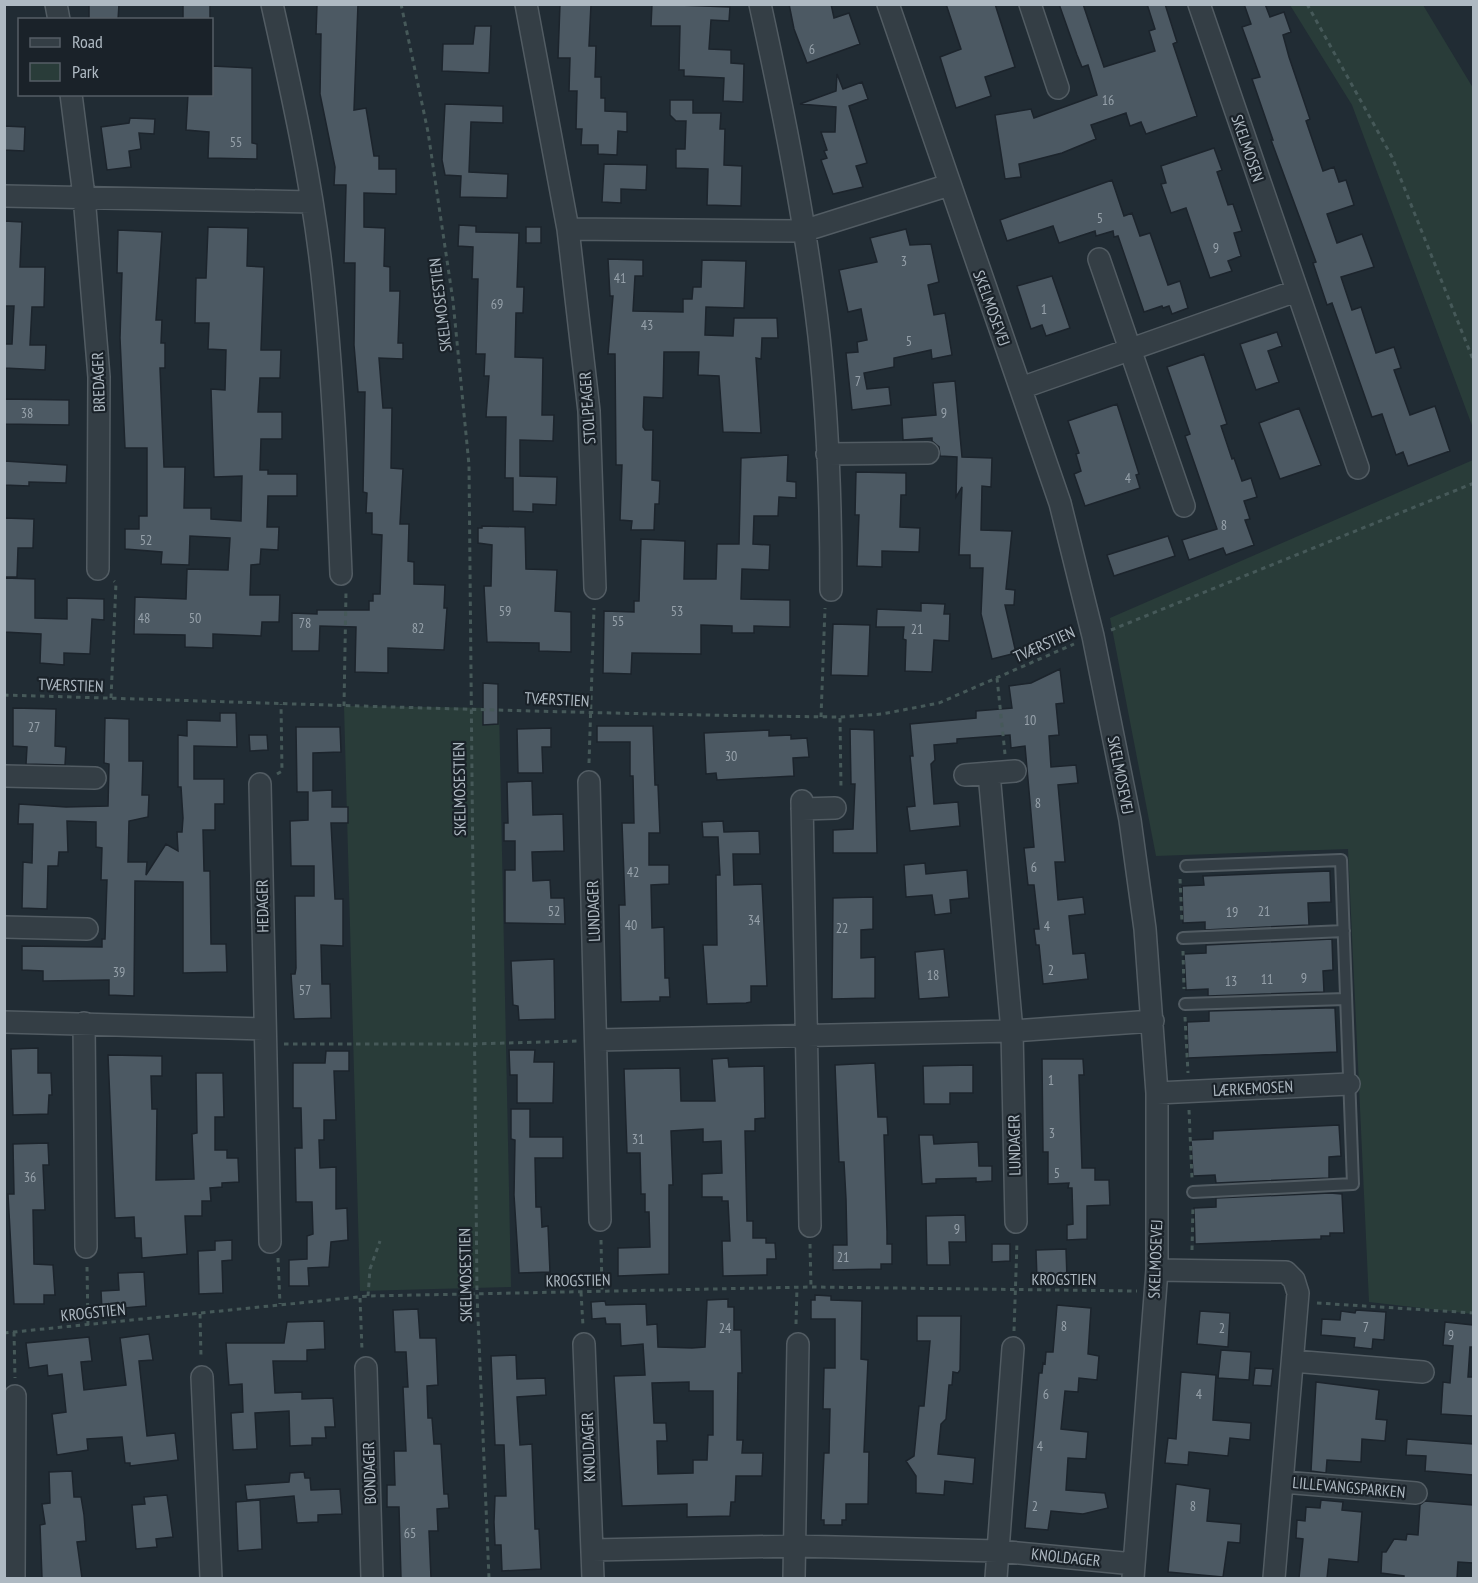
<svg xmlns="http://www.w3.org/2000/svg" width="1478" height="1583" font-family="'PT Sans Narrow',sans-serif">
<rect width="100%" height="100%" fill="#212c34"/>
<!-- green -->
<path fill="#293c39" d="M1290,5H1423L1473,88V428L1352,105Z
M1473,460V1314L1369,1302L1348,849L1156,856L1110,618Z
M344,706L499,708L511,1287L360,1291Z"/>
<!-- building -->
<path fill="#4c5963" stroke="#1c242c" stroke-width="1.5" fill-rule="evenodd" d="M89,4H119L118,20H89Z
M183,4H210V20H183Z
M317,4H358L354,110L366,108L374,156H379V169H396V194L364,193V227L385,228L384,266L390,267V291H400L398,343H403V359L379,358L383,408H392L391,468L403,469L400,524H409L408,561L414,562V584L445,585L444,608H447L444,650L388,648V673L355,672L356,627L320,626L319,651H292V613L317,614V610H369V601H373V594H380L382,535L372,534V513H366L367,493L363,492L365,392H358L354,345L355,263H344L346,185H334L335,167L320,94L321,34H316Z
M560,4H591L589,46H596L595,77H601V98H605V111L627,112V132L618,131L617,155L598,154V145H581L582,129H576L577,91H569L570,58H558Z
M652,4L730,7L729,21L711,20L709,49L731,50V63L744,64L743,102L723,101L724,78L684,76V70H679L680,26H651Z
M789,4H831L834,18L849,13L860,44L807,63L794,29Z
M946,4H995L1015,67L985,77L991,96L956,108L940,57L961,49Z
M1059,4H1083L1104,67L1155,51L1149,31L1155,29L1147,4H1165L1177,42L1173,44L1197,116L1146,134L1141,122L1130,126L1126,113L1091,125L1096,139L1062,153L1019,164L1021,177L1005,179L995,115L1031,109L1034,118L1097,95L1088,65L1082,67L1077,55Z
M1244,4H1265L1270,17L1284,12L1291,32L1283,35L1289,57L1310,119L1306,121L1323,171L1334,167L1339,182L1346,180L1354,205L1327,214L1337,243L1362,234L1374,267L1341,277L1352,310L1361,307L1376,353L1394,347L1401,368L1394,370L1410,415L1435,406L1450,451L1408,466L1403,452L1396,455L1382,414L1372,417L1332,303L1327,305L1313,263L1316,262L1271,140H1273L1252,79L1260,77L1242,27L1251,24Z
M475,26H491L489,73L442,71L443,44H473Z
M212,66L252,68V143L257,144V159L208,158L209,132L186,130L188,94H212Z
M837,74L843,89L862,82L868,99L849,106L867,163L856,166L863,187L833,194L821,160L827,158L824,151L827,150L821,132H835L836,107L800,104L836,91Z
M670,100H693V113H721L720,129H725L724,165L742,166L741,206L707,205L708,169L676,168V149H685L686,121H676L670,115Z
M445,104L503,106V123L471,122L469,172L508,174L507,198L460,197L461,176L445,175L442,160Z
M130,118L155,119L154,134L139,133L141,149L129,151L131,167L107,170L101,127L129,123Z
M4,126L25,127L24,151L4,150Z
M1214,148L1222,170L1217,172L1228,205L1233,204L1242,231L1234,233L1241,256L1228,261L1232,271L1210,278L1186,208L1171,213L1161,184L1166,183L1161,166Z
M604,164L647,165L646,190L621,189V203L602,202Z
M1112,180L1124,216L1132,213L1140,236L1150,233L1168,285L1180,281L1188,308L1172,314L1169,306L1163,308L1162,306L1144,312L1118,236L1114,237L1113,231L1096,236L1095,231L1059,243L1053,226L1007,241L1000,220Z
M4,221L22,222L20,267H45L44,307H32L30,345H46L45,370L4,368V344H12L14,306H4Z
M459,225L476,226V232L519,233L517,287H524L523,313H516L515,357L543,358L542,415H554L553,441L520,440V476L557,477L556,505L533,504V512L513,511V478H505L506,417H486L489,376H484L485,354H476L478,279H472L473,247L458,246Z
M208,227L248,228L247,266L264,267L261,350H281L280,378H260L258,412H282V439H261L260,470H268V474H297V496H268L267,527H279L278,550L261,549L260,564L251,565L250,595H280L279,622H262L261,636L213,634V648L185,647V635L134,634L135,597L186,599L187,569L228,570L230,538L190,536L189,565L161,564L162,552L125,549V529H139V516H147V448H125L120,338L122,273H117L118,230L162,232L156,320H162L161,343H165V368H160L164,467H185L184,508H211V519L241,521L242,476L214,477L211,389L225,390L226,350L208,349L209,323H195L196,278H206Z
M526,227H541V243H526Z
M906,229L910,245L931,244L939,282L928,285L934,315L945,313L952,355L932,359L931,350L894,358V367L864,373L867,389L889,387L891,405L852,410L846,353L858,352L857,342L867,340L861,309L848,312L839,270L877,262L870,238Z
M608,259L643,260V276H635L633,311L683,312V299H692L693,287H701L702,260L746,261L744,308L706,307L705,335L733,336L734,318H777L778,338H762L761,359L756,358L761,433L723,432L719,376L698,375L699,352H664L663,398L644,397L643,427L645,430H653L652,480L660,481L659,504H655L654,530H631L632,521L620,520L622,465H616L615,354H608L613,296H610Z
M1052,276L1070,328L1046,336L1042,325L1031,329L1017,286Z
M1277,332L1282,346L1268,351L1279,382L1256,390L1240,344Z
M1204,354L1227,424L1221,426L1232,459L1234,458L1242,481L1251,478L1257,497L1244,501L1250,519L1245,520L1254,545L1226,555L1223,548L1189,560L1182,540L1217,529L1185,436L1190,434L1167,367Z
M955,381L962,457L992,458L991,487L982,486L981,530L1012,531L1006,589L1015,590L1014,605H1005L1016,653L992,659L981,614L983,568H970V555H959L962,487L956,497L957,457L940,456L939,447L932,441V438L903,440L902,418L936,415L933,383Z
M4,399L69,400V425L4,424Z
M1117,404L1139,474L1136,475L1140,488L1085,506L1074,474L1081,471L1076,454L1079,453L1068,421Z
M1299,408L1321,465L1280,479L1259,423Z
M788,455L787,481L796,482V498L779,497L778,516H754L753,544L770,545L769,570L742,569L741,599L790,600V627L754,626V633H732V626L701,625V654L632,653L631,674L603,673L604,611L634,612V601H639L641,539L685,541L684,579H716L717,544H739L741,458Z
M4,461L67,465L66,483L29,482V486L4,485Z
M856,472L906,473V495H901L900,527L920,528L919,552L882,551V567L857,566L859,515H855Z
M4,518L34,519L33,548H18L17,577H4Z
M482,526L525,527L526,569L557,570L555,611L571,612V652L539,651V643L487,642L484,586H491L492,545L478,543V528H482Z
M1168,536L1175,556L1114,576L1107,555Z
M4,578L35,579V618L67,619V598L104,599V620L92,619L90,654L64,653V665L40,663L41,634L4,632Z
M921,603L945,604L944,614H950L949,641L934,640L932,672L905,671L906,640L903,639L904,627H876L877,609L921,611Z
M833,624L870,625L868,676L831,675Z
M1060,669L1064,703L1056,704L1059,735L1049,736L1051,767L1076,765L1078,783L1058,785L1065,862H1055L1058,900L1083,897L1085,914L1069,916L1073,954L1085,953L1088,979L1043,984L1039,945H1036L1034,929H1039L1034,885H1028L1024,848L1034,847L1025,746L1011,748L1010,735L957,739V743L934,745L935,760L931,764L934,804L958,802L960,826L910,831L907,807L915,806L910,756H913L910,724L976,718V711L1012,708L1009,686L1031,683Z
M483,683L498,684V724L483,725Z
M13,708L56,709L55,746L66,747L65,765L26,764L27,747L13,746Z
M220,713H236L237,747L194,746V779H224V804H215V830H203L204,871H210L211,944H226L227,972L183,973V882L135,881L134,996L109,995V980L43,981V971L22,970V946L102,947V939H105L107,880H101L102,848L96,847V822L67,821L68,852H59L58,866H48L47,909L22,908L23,862L32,863L33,824H18L19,804L66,807L108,806L109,764L104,763L105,718L129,719V761H143L142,795H149L148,817L129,821L128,862H147L146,875L166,844L178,851L177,832H182L183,818L181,787H178V735L187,736V720L220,721Z
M597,726H653L655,785H658L660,833H649V865H669V884L651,885L652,928L664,927L665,978H669L670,997H660V1001L621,1002L619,905H625L622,823H634L633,776H630V742H597Z
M296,727H340L341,752L313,753V791L332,790V807H348V823H331L335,899H343V946L321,945L322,984H330L331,1018L294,1019L291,974H295L296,968L295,896H314V866H291L290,821L308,820V792H297Z
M551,728V747H542L543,773H518L517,729Z
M850,729L874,730L877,853H833V830L853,829L855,784H851Z
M769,730V736L791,735V739L807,738L809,757L793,758L794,776L717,780L716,773L706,774L704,733Z
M249,735H267L268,750L250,751Z
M532,781L533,815L563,814L564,851L532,852L533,881L550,880L551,898H564L565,924L505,923V870H515V841H504V823H508L507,782Z
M723,821L724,832L759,831L760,854H733L734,885L762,884L767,986H751V1002L746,1003L707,1004L703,945H717L716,875H720L718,837H703L702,822Z
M925,863L926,874L967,870L969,898L950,900L951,913L935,915L932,895L906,897L904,865Z
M1330,871L1331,902L1308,903L1309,925L1205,930V922L1183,923L1182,886L1204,885L1203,876Z
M873,897V929L861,930V958L875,957V998L832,999L833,898Z
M1332,939L1333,970L1323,971L1324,992L1208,996V989L1186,990L1184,954L1206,953V945Z
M944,949L949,997L919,999L915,952Z
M554,959L555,1019L519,1020L518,1006L513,1005L511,961Z
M1325,1008H1335L1337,1052L1188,1058L1187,1022L1209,1021V1011Z
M38,1048V1073H51L52,1095H49L48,1114L13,1115L11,1049Z
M509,1050H535L534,1062H554L553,1103H517V1075H510Z
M326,1051H349V1071H334L336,1120H324V1140H319L320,1168L336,1167V1209L347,1208L348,1240L331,1242L329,1267L308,1268L309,1286H289V1260L307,1259V1236L313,1234L312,1202H296L295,1148H302L301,1108H293V1063H325Z
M108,1055L162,1056V1076H151L152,1109H157L156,1180L194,1179L192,1134L197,1133L196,1073H223L224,1117H215V1150H227V1158H238L239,1182L222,1183V1187L210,1188L211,1201H202V1216H185L187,1254L142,1258L141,1238H135L134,1217L115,1218Z
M728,1058L729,1067L764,1066L765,1118L755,1119V1131H745L747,1221H753V1238H766V1243H775L776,1259H767V1275L723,1276L722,1241H730L728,1201H722V1197H702V1174L722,1173L721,1141L703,1142V1129L671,1131L673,1185H669V1274L618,1276V1248L650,1247L649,1212H645V1194H641L640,1153H627L624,1069L680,1068L681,1101H715L712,1059Z
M1042,1059H1083L1084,1075H1079L1082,1168H1095V1180H1109L1110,1205L1087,1206V1239L1067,1240V1225L1073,1224L1072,1188H1068L1069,1183L1048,1184V1152H1043Z
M875,1063L878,1117H887L888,1135H884L887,1231V1244H892V1264H881V1269L833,1270V1245H847L846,1199L844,1162H839L835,1065Z
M973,1065V1093H950V1104H924L923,1066Z
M511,1109H530V1137H563V1158H535L536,1207H541L542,1227L548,1226L550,1272L519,1273L514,1195L515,1140L511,1139Z
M1339,1125L1341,1156L1329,1157V1178L1216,1183L1215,1175L1193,1176L1191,1140L1213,1139V1131Z
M919,1135H933L934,1144L978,1142L979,1166H992V1181L976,1182V1178L936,1179V1183L922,1184Z
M48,1143L49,1165H43L45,1210H33L34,1264L53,1265L55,1295H44V1304H14L8,1194H14L13,1144Z
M1330,1193L1342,1194L1344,1233H1330V1236H1321V1239L1195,1244L1194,1208L1216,1207V1198Z
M965,1215L966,1242H949L950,1265H927L926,1216Z
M232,1240V1260L222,1261L223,1293L199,1294L198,1251L215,1250V1241Z
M992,1244H1010V1261L992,1262Z
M1066,1249L1067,1278L1037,1279L1036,1250Z
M144,1272L146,1306L102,1310L101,1291L119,1290L118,1273Z
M815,1295L831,1296V1300L862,1301L861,1359L868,1360L864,1452H869L868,1504H846V1520H842V1525H824V1520H821L824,1453H829L830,1409H823L824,1368H835V1319H811V1300H815Z
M728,1299V1307H734V1330H741L742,1373H738L737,1440H743L742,1453H763L762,1476H736L735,1502H731L730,1516L687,1517V1504L622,1506L614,1376L645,1375L643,1344L621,1346L620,1324H606L605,1318L592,1319L591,1302L605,1301L606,1305L646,1304L647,1325L657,1324L658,1347L692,1348L705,1347L707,1300ZM689,1382V1391H713V1435H708L707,1460H693V1473L658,1474L657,1441H667L666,1423H654L652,1383Z
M1057,1305L1091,1308L1088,1354L1099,1356L1097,1380L1079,1378L1078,1392L1065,1391L1061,1429L1088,1432L1086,1459L1068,1458L1066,1490L1105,1493L1108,1508L1083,1514L1051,1511L1048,1530L1025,1528L1039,1373H1042L1043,1363L1045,1364L1046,1352H1053Z
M418,1309L420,1338H436L438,1385L427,1386L428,1418H432L434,1444H441L444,1494H448L449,1508L437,1509L438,1531H429L431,1578H401L399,1507H387V1485H395L394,1451H406L403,1387H408L406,1352H395L393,1310Z
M1356,1310L1386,1312L1384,1340L1373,1339L1372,1349L1354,1347L1355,1338L1321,1335L1322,1319L1340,1320L1341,1311L1355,1313Z
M1200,1311L1230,1313L1228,1347L1197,1344Z
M917,1316H961L960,1370L958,1373L953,1372L952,1385H949L946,1419L941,1424L938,1454L975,1458L973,1484L945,1481L944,1495L916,1493V1476L906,1461L914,1456L919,1406H924L930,1341H917Z
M324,1321L325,1349L307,1350V1361H273L275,1393L302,1392V1399L333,1398L335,1427H325L326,1438H312V1445L290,1446L289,1411L255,1413L257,1449L233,1450L231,1413L243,1412L242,1384L229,1385L226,1343H284L287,1322Z
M1445,1322L1473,1325V1347H1470L1468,1377H1473V1416L1441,1414L1443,1382L1450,1383L1453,1346L1443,1345Z
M149,1334L153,1360L139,1361L147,1436L175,1433L178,1460L130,1466V1463H125L122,1437L87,1439L88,1450L57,1455L52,1414L66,1412L62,1374L48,1376L47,1365L29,1368L26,1343L89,1337L92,1361L81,1362L84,1390L126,1385L120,1338Z
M1221,1350L1251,1352L1249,1380L1218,1378Z
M516,1355L517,1379L545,1378L546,1395L517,1397L520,1445L532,1444L535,1529H539L541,1569L502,1571L501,1545H495L494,1522L495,1496H506L504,1445H495L491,1356Z
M1255,1368L1273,1369L1271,1386L1253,1385Z
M1181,1372L1216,1375L1213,1420L1251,1423L1250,1440L1230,1438L1228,1456L1189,1452L1188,1465L1165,1463L1168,1438L1176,1439Z
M1316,1382L1379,1390L1376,1419L1387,1420L1385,1441L1362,1439L1361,1462L1327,1460L1326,1473L1311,1471Z
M1407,1439L1473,1444V1475L1425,1471L1426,1456L1406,1455Z
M72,1471L74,1497H81L84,1515L86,1541L77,1542L82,1578H42L40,1525L45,1524L42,1504L50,1503L49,1472Z
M304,1472L305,1478H310L311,1490L340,1489L342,1514L318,1515V1522L297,1523L294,1496L247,1500L245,1485L289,1482L290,1473Z
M1176,1484L1210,1489L1207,1521L1241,1524L1240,1543L1228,1542L1223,1577L1168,1572Z
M167,1495L173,1537L156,1539L157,1547L136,1549L132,1505L145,1504L144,1497Z
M260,1500L262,1549L238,1551L236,1502Z
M1321,1500L1343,1502L1342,1510L1362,1512L1358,1562L1329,1559L1327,1578H1299L1303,1539L1296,1538L1297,1520L1305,1521L1306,1507L1320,1508Z
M1425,1501L1473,1505V1563L1458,1562L1457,1578H1404V1576L1381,1573L1382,1552H1386L1394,1539L1406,1540L1407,1534L1418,1535L1420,1505Z"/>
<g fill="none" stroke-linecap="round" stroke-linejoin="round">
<defs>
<path id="lane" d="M1186,866L1341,860L1353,1184L1193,1192
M1183,938L1344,931
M1185,1004L1346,999"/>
<path id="street" d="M56,4L59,20
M272,4C292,93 312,183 322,274C333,374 337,474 341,574
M526,4L568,229L589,411L595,588
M760,4C784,114 806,224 819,336C828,420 831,506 831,590
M888,4L1060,503L1093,636L1130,820L1145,929L1157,1093V1270L1133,1578
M1030,4L1058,88
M1199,4L1358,468
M71,94L84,196L99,377L98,569
M4,196L312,202
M568,229L803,231L949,185
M1099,259L1184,506
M1021,388L1296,291
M827,454L928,453
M989,773L1012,1031L1016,1222
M965,775L1015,771
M4,776L95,778
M589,782L600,1220
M260,784L270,1242
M802,801L810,1226
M802,809L835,808
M4,927L87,929
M4,1022L264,1029
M84,1023L86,1247
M597,1040L1012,1031L1153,1021
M1157,1093L1349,1084
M1157,1270L1286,1272L1294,1280L1298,1293L1274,1578
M584,1344L593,1578
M1293,1361L1423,1372
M366,1368L372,1578
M202,1377L211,1578
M1283,1482L1416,1493
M592,1550L795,1546L998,1551L1134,1564
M14,1578L15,1396
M794,1578L798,1344
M996,1578L1013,1348"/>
</defs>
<!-- lane casing -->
<use href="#lane" stroke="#525c63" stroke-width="14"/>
<!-- street casing -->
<use href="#street" stroke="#525c63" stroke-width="24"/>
<!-- path -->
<path stroke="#465959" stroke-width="3" stroke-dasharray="4.5 4.5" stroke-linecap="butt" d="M401,4L428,132L453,301L469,465L477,1294L489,1578
M1307,4L1392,157L1474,362
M1111,630L1474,483
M997,678L1005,754
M4,695C283,703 561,714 840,717L882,714L939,703L1074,644
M111,698L116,583L114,581
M344,706L346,591
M821,717L825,608
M840,718L841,789
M589,763L594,608
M277,774L282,771L281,704
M1180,879L1182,923
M1183,951L1184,989
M1185,1017L1188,1073
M284,1044H473L578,1041
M1189,1110L1192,1178
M601,1240L602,1292
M810,1244L811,1287
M1192,1250L1193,1206
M278,1258L280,1304
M87,1267L88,1325
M581,1292L583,1326
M368,1296L370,1269L380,1241
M360,1298L362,1350
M1317,1303L1474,1313
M200,1314L201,1357
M796,1324L797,1287
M1014,1331L1017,1242
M14,1332L15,1378
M4,1333L368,1296L811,1287L1137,1291"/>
<!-- lane -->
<use href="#lane" stroke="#343e45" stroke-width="10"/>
<!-- street -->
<use href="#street" stroke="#343e45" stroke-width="21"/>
</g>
<g text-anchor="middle" stroke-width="4.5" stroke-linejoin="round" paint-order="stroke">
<!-- number labels -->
<g font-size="14" fill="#96a1aa">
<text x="812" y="54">6</text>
<text x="1108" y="105">16</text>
<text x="236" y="147">55</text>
<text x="1100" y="223">5</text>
<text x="1216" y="253">9</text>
<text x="904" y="266">3</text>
<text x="620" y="283">41</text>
<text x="497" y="309">69</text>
<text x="1044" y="314">1</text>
<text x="647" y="330">43</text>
<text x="909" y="346">5</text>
<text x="858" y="386">7</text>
<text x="27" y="418">38</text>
<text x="944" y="418">9</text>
<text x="1128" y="483">4</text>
<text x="1224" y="530">8</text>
<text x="146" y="545">52</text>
<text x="505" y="616">59</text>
<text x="677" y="616">53</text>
<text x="144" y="623">48</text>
<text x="195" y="623">50</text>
<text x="618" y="626">55</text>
<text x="305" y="628">78</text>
<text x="418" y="633">82</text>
<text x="917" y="634">21</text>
<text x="1030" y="725">10</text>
<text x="34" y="732">27</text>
<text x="731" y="761">30</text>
<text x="1038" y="808">8</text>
<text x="1034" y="872">6</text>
<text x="633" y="877">42</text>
<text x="554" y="916">52</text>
<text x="1264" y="916">21</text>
<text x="1232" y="917">19</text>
<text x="754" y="925">34</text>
<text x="631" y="930">40</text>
<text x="1047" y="931">4</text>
<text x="842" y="933">22</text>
<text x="1051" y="975">2</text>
<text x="119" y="977">39</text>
<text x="933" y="980">18</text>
<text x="1304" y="983">9</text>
<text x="1267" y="984">11</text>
<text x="1231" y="986">13</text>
<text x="305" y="995">57</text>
<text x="1051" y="1085">1</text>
<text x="1052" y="1138">3</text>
<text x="638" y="1144">31</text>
<text x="1057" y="1178">5</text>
<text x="30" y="1182">36</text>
<text x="957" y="1234">9</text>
<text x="843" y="1262">21</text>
<text x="1064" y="1331">8</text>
<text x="1366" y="1332">7</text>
<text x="725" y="1333">24</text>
<text x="1222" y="1333">2</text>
<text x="1451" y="1340">9</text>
<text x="1046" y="1399">6</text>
<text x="1199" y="1399">4</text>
<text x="1040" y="1451">4</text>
<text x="1035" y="1511">2</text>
<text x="1193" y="1511">8</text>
<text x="410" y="1538">65</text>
</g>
<!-- street labels -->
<g font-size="16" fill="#aeb9c2" stroke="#1a2229">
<text transform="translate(1248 148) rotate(71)" y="6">SKELMOSEN</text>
<text transform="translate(440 305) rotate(-97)" y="6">SKELMOSESTIEN</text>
<text transform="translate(992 308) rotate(70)" y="6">SKELMOSEVEJ</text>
<text transform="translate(98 382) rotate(-92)" y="6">BREDAGER</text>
<text transform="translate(587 408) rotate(-94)" y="6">STOLPEAGER</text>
<text transform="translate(1044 644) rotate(-24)" y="6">TVÆRSTIEN</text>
<text transform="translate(71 685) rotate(2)" y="6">TVÆRSTIEN</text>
<text transform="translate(557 699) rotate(3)" y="6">TVÆRSTIEN</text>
<text transform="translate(1121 775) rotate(79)" y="6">SKELMOSEVEJ</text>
<text transform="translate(459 789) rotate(-91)" y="6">SKELMOSESTIEN</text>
<text transform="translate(262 906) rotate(-91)" y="6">HEDAGER</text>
<text transform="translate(593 911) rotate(-92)" y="6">LUNDAGER</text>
<text transform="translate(1253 1088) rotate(-3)" y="6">LÆRKEMOSEN</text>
<text transform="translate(1014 1145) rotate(-91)" y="6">LUNDAGER</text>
<text transform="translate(1155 1259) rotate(-88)" y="6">SKELMOSEVEJ</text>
<text transform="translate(465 1275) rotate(-91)" y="6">SKELMOSESTIEN</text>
<text x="1064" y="1285">KROGSTIEN</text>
<text transform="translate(578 1280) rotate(-1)" y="6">KROGSTIEN</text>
<text transform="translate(93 1312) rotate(-6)" y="6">KROGSTIEN</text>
<text transform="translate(588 1447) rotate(-92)" y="6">KNOLDAGER</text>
<text transform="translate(369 1473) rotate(-92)" y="6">BONDAGER</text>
<text transform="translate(1349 1487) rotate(5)" y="6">LILLEVANGSPARKEN</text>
<text transform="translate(1066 1557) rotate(6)" y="6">KNOLDAGER</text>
</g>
</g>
<!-- border -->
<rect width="1478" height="1583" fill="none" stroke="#aeb9c2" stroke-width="12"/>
<!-- legend -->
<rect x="18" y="18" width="195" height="78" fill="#1a2229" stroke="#555e66" stroke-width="1.5"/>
<rect x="30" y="38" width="30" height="9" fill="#343e45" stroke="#555e66" stroke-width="1.5"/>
<text x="72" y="48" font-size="18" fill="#aeb9c2">Road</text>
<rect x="30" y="63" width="30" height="18" fill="#293c39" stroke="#555e66" stroke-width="1.5"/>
<text x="72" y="78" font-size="18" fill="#aeb9c2">Park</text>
</svg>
